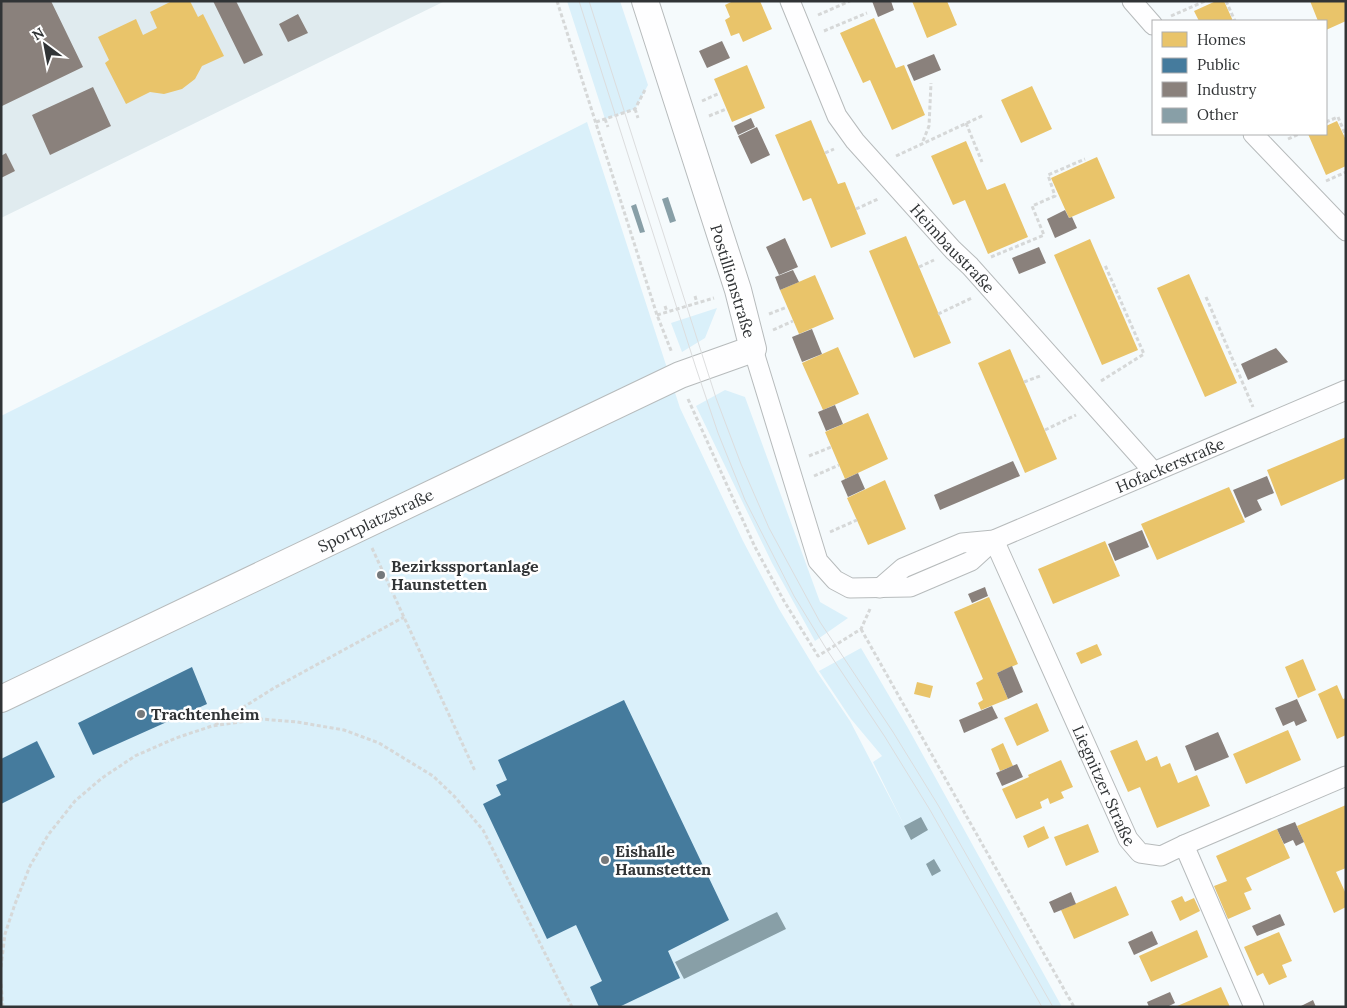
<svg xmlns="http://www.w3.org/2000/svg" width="1347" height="1008" font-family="Lora,serif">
<rect width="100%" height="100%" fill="#f5fafc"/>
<!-- built -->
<path fill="#e0ebef" d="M1,1H445L1,218Z"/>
<!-- green -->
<path fill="#daf0fa" d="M567,1H620L648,85L635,109L605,119Z
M587,122L680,408L743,541L779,609L817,672L850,721L904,825L873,762L882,756L851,719L819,671L861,648L908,728L1062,1007H1V416Z
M717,308L705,338L682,352L671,323Z
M725,390L745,397L820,602L848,618L815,641L772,563L696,406Z"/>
<!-- homes -->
<path fill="#e9c46a" d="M172,1H190L198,17L203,14L224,56L202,66L195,79L182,89L164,94L150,92L126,104L105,63L109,60L98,37L136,19L143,35L157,28L150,12Z
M733,1H760L772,29L743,42L739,33L731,36L725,20L730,17L725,5Z
M912,1H947L957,25L927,38Z
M1216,1H1224L1233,21H1199L1194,11Z
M1310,1H1346V21L1326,30V21H1318Z
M874,18L896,68L904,65L925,115L892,130L870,80L863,83L840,33Z
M747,65L765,108L732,122L714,79Z
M1032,86L1052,129L1021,143L1001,100Z
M811,120L838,184L845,182L866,234L831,248L811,198L803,201L775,135Z
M1337,121L1346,140V166L1326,175L1308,134H1326V126Z
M966,141L987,190L1005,183L1028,237L988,254L965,200L953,205L931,156Z
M1097,157L1115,198L1069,218L1051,178Z
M906,236L951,343L914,358L869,251Z
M1090,239L1138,350L1102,365L1054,255Z
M1189,274L1237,383L1205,397L1157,288Z
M815,275L834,319L799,334L780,290Z
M838,347L859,394L823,410L802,363Z
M1010,349L1057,459L1025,473L978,363Z
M868,413L888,459L845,479L825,432Z
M1346,437V478L1281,506L1267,470Z
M885,480L906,529L868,545L847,498Z
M1229,487L1245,522L1157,560L1141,524Z
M1105,541L1120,576L1053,604L1038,569Z
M989,597L1018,664L997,673L1008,699L981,710L978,703L983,700L976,683L983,679L954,612Z
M1097,644L1102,655L1081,664L1076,653Z
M1303,659L1316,690L1298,698L1285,667Z
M917,682L933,686L930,698L914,694Z
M1337,685L1343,699L1346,698V735L1337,739L1318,694Z
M1037,703L1049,731L1017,746L1004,718Z
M1288,730L1301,760L1246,784L1233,754Z
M1137,740L1146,761L1157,756L1161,767L1170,763L1178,783L1197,775L1210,806L1157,828L1140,787L1128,792L1110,751Z
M1003,743L1013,766L1000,771L991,749Z
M1061,760L1073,787L1061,792L1064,798L1050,804L1048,798L1040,802L1042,808L1016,819L1002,789L1029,777L1028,775Z
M1346,805V868L1336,872L1346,894V907L1334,913L1297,826Z
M1088,824L1099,852L1066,866L1054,837Z
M1044,826L1049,838L1028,848L1023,836Z
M1277,829L1290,858L1246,878L1252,890L1244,893L1251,909L1228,919L1214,886L1227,881L1216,856Z
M1116,886L1129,915L1074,939L1061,910Z
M1182,896L1185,902L1194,898L1200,911L1180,921L1171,901Z
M1197,930L1208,957L1151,982L1139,956Z
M1279,932L1292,961L1282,965L1287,977L1269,985L1263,973L1257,976L1244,947Z
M1221,987L1230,1007H1175Z"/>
<!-- public -->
<path fill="#457b9d" d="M192,667L207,704L93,755L78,723Z
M624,700L729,920L668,951L680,978L619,1007H599L590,987L602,981L576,925L547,939L483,804L501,795L496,785L507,780L498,760Z
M37,741L55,777L1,804V759Z"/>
<!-- industry -->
<path fill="#8a817c" d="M1,1H51L83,67L2,106Z
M213,1H236L263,55L244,64Z
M872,1H891L894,10L878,17Z
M298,14L308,33L288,42L279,24Z
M722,41L730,58L707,68L699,51Z
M934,54L941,70L914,81L907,65Z
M93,87L111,126L50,155L32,115Z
M751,118L755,127L738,135L734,126Z
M757,127L770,155L751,164L738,136Z
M6,153L15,171L1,178V156Z
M1065,210L1069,218L1072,217L1077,228L1055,238L1047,219Z
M785,238L798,267L779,275L766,247Z
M1039,247L1046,263L1019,274L1012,258Z
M793,270L799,282L780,290L775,277Z
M812,329L822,354L802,362L792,337Z
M1276,348L1288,362L1248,380L1241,364Z
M835,405L843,424L826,431L818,412Z
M1013,461L1020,476L940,510L934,495Z
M858,473L865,489L848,497L841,481Z
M1267,476L1274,493L1257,500L1262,510L1245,518L1233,490Z
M1142,530L1149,547L1115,561L1108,544Z
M985,587L988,596L972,603L968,594Z
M1012,666L1023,692L1008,699L997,673Z
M1297,699L1307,721L1296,726L1294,721L1283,726L1275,708Z
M992,706L998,718L964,733L959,720Z
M1218,732L1229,757L1195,771L1185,746Z
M1017,764L1023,777L1002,786L996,773Z
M1295,822L1304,842L1296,846L1293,840L1284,844L1277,829Z
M1071,892L1076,904L1054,913L1049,902Z
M1280,914L1285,925L1257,936L1252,926Z
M1152,931L1158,944L1134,955L1128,942Z
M1170,992L1175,1003L1167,1007H1149L1147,1002Z
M1313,1000L1316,1007H1299Z"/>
<!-- building -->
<path fill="#889fa7" d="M668,197L676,221L670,223L662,199Z
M636,204L645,232L640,233L631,206Z
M921,817L928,830L911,840L904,826Z
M934,859L941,871L932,876L926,864Z
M777,912L786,929L684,979L675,962Z"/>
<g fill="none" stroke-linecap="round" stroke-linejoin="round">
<defs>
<g id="street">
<path id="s1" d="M790,1L837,116L855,141L953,250L970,266L1153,471"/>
<path d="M1132,1L1153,25"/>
<path d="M1253,134L1346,231"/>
<path d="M753,349L818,561L835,580L850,588L910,587L971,561L994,540"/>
<path id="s2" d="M994,540L1128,839L1140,853L1161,856L1184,845L1254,1007"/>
<path id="s3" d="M880,588L903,568L962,543L994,540L1346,390"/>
<path d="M1184,845L1346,776"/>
</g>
<g id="secondary">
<path id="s4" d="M1,699L680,375L753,349L738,290L645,1"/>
</g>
</defs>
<!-- street casing -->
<use href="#street" stroke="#b7bbbc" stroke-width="21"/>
<!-- secondary casing -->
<use href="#secondary" stroke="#b7bbbc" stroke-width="28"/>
<!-- path -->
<path stroke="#d6d8d8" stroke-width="3" stroke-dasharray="4 2.5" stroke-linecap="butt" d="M557,1L657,315L672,353
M1226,1L1235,21
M818,15L850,1
M1171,16L1205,1
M824,31L867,13
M702,101L720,93
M635,109L638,118
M709,116L726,109
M605,119L608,127
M596,122L635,109L646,88
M1326,122L1338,117L1346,136
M966,123L982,162
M1288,139L1299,134
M923,141L929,126L931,83
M825,153L834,149
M896,156L984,115
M1326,181L1346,172
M856,209L878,199
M991,257L1044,235L1032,206L1055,196L1048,175L1085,159
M919,267L934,260
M695,296L697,303
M1206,297L1253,407
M665,306L667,312
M769,314L787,307
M938,314L972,298
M657,315L714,298
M773,330L793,321
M1101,381L1144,354L1105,265
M1024,382L1040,376
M688,399L755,547L784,601L818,656L861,629L870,609
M1045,430L1076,415
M809,456L831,447
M814,476L839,465
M830,532L857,520
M372,548L475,771
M861,629L1074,1007
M215,725L274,688L404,617
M1,967L5,934L15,904L30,866L48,835L75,801L102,778L135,756L176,738L212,726L261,719L297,722L344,730L379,743L433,776L454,796L483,830L572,1007
M1,984L3,1007"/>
<!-- street -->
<use href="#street" stroke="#fefeff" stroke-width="19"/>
<!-- secondary -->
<use href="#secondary" stroke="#fefeff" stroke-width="26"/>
<!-- tram -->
<path stroke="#dcddde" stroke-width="1" d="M579,1L696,368L718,433L745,500L794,596L827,650L885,737L930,810L1042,1007
M589,1L716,398L741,464L769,528L820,622L893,732L938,805L1053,1007"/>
</g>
<!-- markers -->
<g fill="#76797b" stroke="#fff" stroke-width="2">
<circle cx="381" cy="575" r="5"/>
<circle cx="141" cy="714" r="5"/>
<circle cx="605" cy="860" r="5"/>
</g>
<g text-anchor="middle" stroke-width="5" stroke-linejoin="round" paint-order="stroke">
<!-- street labels -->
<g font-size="16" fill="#313436" stroke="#fff">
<text dy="6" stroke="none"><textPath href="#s1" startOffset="300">Heimbaustraße</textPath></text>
<text transform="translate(733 281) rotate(73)" y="6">Postillionstraße</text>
<text dy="6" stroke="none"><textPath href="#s3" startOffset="318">Hofackerstraße</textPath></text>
<text dy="6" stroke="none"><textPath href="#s4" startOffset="415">Sportplatzstraße</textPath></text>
<text dy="6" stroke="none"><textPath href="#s2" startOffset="269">Liegnitzer Straße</textPath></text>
</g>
<!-- poi labels -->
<g font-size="16" font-weight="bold" fill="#313436" stroke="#fff" text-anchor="start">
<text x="391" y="572">Bezirkssportanlage<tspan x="391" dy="18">Haunstetten</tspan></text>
<text x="151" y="720">Trachtenheim</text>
<text x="615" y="857">Eishalle<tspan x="615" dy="18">Haunstetten</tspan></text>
</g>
</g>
<!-- border -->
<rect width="1347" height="1008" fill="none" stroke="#313436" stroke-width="5"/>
<!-- legend -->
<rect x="1152" y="20" width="175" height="115" fill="#ffffff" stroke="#adaeaf"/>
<rect x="1162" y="32" width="25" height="15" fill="#e9c46a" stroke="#adaeaf"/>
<text x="1197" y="45" font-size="15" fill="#313436">Homes</text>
<rect x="1162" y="58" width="25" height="15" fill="#457b9d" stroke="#adaeaf"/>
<text x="1197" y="70" font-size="15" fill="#313436">Public</text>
<rect x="1162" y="82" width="25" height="15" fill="#8a817c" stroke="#adaeaf"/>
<text x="1197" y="95" font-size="15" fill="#313436">Industry</text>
<rect x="1162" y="108" width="25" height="15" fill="#889fa7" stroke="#adaeaf"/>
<text x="1197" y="120" font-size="15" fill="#313436">Other</text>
<!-- north arrow -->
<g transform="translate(45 45) rotate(328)" stroke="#ffffff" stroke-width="4" paint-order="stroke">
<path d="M0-4L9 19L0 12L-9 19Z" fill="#313436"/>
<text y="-8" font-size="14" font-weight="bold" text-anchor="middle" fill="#313436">N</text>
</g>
</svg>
